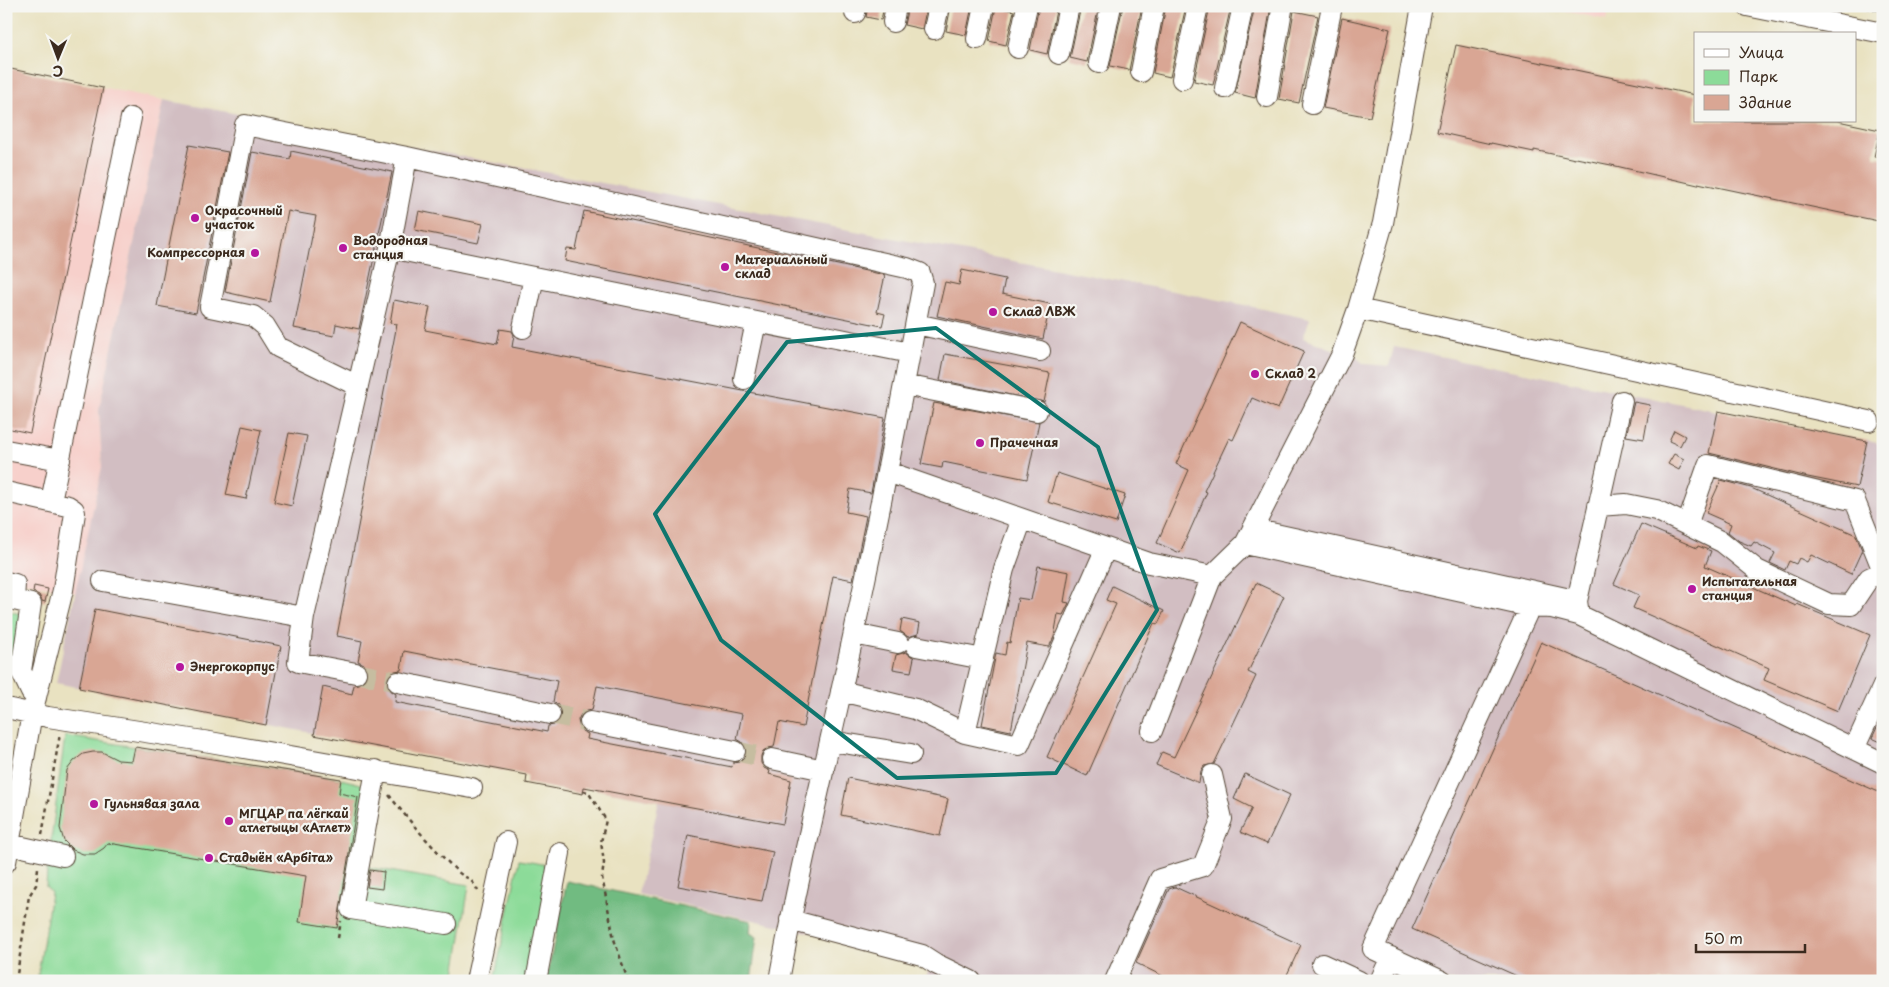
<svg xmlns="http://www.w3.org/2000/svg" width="1889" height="987" font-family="'Playpen Sans',sans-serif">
<rect width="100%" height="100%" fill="#f6f6f2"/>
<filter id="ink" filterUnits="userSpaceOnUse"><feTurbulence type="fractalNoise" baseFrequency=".02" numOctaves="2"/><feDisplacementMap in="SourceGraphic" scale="10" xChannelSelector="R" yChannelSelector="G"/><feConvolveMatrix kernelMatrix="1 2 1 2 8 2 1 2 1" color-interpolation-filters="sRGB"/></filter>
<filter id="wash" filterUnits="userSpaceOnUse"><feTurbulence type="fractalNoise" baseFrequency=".0096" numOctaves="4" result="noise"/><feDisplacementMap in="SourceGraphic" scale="20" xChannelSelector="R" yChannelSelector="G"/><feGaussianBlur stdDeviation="1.12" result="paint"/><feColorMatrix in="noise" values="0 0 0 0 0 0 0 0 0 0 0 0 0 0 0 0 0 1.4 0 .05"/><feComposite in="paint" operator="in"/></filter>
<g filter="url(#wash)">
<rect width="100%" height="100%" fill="#e9e2c1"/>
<!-- built -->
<path fill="#f7d0cb" d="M1542,6H1610L1607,20Z
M6,68L164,100L99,410L102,467L76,593L6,578Z"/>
<!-- industrial -->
<path fill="#d2bec2" d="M164,100L1230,302L1310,319L1303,338L1357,358L1364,364L1389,366L1394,347L1883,444V981H926L929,965L807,932L638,894L659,801L584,787L583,794L526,783L527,775L56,683L102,467L99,410Z"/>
<!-- green -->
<path fill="#8cdb99" stroke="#64825c" d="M6,611L26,615L17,658L6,657Z
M65,736L341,779L381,789L367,867L469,885L454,981H37L51,893L46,887L47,871Z
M519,860L553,866L530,981H494Z"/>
<!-- forest -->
<path fill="#71bb81" stroke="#567250" d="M567,881L751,921L750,933L757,937L751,981H546Z"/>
<g id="blocks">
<!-- building -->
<path fill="#d9a694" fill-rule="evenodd" d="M868,6H884L881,20L866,17Z
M908,6H927L922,29L904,25Z
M951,6H972L966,35L946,31Z
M1039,6H1057L1047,54L1030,50Z
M1081,6H1099L1087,62L1070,58Z
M1123,6H1142L1129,70L1110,66Z
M1166,6H1186L1170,77L1153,73Z
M1210,6H1231L1213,85L1194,81Z
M1255,6H1271L1255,98L1235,93Z
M996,7L1014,11L1006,45L989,41Z
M1294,11L1318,16L1299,103L1279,99Z
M1342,18L1390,29L1370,117L1323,108Z
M1456,45L1695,95V121H1838L1880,130L1874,157L1883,158V222L1698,183V185L1616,166L1576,158L1575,159L1534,150V152L1491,143V144L1437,132Z
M6,68L103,88L30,433L6,428Z
M189,145L228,152L196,313L157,306Z
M291,151L392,172L359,329L336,324L334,336L294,328L316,216L288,211L270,302L225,292L252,152L290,159Z
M419,211L483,224L478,243L415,230Z
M584,211L885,275L877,312L885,314L882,326L565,261L567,249L576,250Z
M962,270L1005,279L1002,294L1050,304L1043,339L937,316L945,282L959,285Z
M394,300L430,307L425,330L497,344L500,329L512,331L514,335L512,347L885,418L871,493L850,489L846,512L866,516L853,580L833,576L803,727L779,722L774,747L768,748L763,751L761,756V763L764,768L770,771L769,774L791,780L783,824L584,787L583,794L526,783L527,775L314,735L323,687L352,694L354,685L359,684L365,681L368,675L367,670L364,664L358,661L362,641L337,636L397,324L390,323ZM404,651L557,681L553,702L558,705L561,710V717L558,722L554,725L548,726L547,732L395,702L396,694L390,690L387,686L386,680L390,674L395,671L401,670ZM597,686L742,714L737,739L742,742L746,747V754L744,758L739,762L733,763L732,767L587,739L588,734L582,731L579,726L578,720L581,714L587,711L592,710Z
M1240,322L1304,351L1278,409L1252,398L1233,440L1229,438L1204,491L1207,492L1180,553L1157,543L1189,470L1176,464Z
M945,354L1050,373L1044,402L940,380Z
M1634,402L1650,405L1644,439L1626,436Z
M934,403L1039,422L1027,479L943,462L942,468L921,464Z
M1718,411L1867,441L1857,487L1808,477L1709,453Z
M242,426L261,430L246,499L226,495Z
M1674,430L1685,436L1680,446L1669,441Z
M289,433L307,436L292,506L274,502Z
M1674,454L1684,459L1679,470L1668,464Z
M1057,473L1125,495L1116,523L1048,502Z
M1721,480L1751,488L1856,535L1862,550L1851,574L1811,555L1807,562L1799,558L1796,564L1789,561L1785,570L1770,563L1775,553L1754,542L1751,546L1739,541L1728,532L1731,524L1706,513Z
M1641,524L1697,548L1698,546L1711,551L1705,566L1796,606L1797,604L1870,635L1838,711L1764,680L1769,668L1633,608L1639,595L1614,584Z
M1038,566L1069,572L1064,602L1069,603L1063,615L1058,614L1054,637L1049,647L1027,643L1011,731L982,725L996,653L1005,655L1007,642L1010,643L1018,598L1031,600Z
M1256,583L1284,596L1248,672L1256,676L1214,764L1204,766L1201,771L1199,783L1156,765L1162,752L1174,757Z
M34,586L48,589L45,602L42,601L39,595L33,592Z
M1112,586L1164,611L1158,624L1154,623L1087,776L1047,757L1116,604L1106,600Z
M95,609L281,646L266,725L79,688Z
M902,619L920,623L918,634L908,637L900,631Z
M1541,642L1883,794V981H1528L1412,929Z
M906,652L914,658L911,672L893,669L896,655Z
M1883,715V743L1872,738Z
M135,747L341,779L339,793L358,797L337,928L299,922L306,876L108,843L104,848L95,854H83L73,850L64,841L60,828L67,770L74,761L83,754L93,752H102L118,760L132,761Z
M1245,774L1290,795L1267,844L1240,832L1252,808L1234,799Z
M848,778L948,799L940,836L841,815Z
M688,835L773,852L762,901L678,886Z
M370,870L384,872L382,889L367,887Z
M1175,887L1301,945L1284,981H1173L1136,963L1169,889Z"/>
</g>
</g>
<g filter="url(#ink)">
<use href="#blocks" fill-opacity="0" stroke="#554636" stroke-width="1"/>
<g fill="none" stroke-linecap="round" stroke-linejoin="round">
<!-- minor-tunnel -->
<path stroke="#c6bda0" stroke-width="20" stroke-dasharray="20 10" stroke-linecap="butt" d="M356,673L398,682
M550,714L590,722
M735,751L772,759"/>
<defs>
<path id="minor" d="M1747,6L1883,33
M855,13L856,6
M893,22L896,6
M934,29L939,6
M977,39L984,6
M1018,48L1027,6
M1059,54L1069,6
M1099,63L1111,6
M1141,72L1154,6
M1182,79L1198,6
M1225,88L1243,6
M1267,97L1282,10
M1312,104L1332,6
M407,157L390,248L910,353
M1358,309L1869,421
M916,324L1040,351
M523,328L534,277
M744,379L756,322
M904,385L1037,411
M358,386L278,347L265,326L253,316L210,307L245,125L407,157L907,268L920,273L923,283C898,420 871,556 841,692C820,788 796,884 779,981
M6,450L60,460
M888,472L1149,563L1212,576L1245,544L1342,354L1358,309L1383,223L1422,6
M6,492L68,506L74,510L75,513L63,590L32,713L6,862
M51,501L131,118
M1598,506L1626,504L1656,510L1722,542L1757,570L1829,604L1851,605L1869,578L1883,572
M1022,519L1004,569L965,733L1019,745L1106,548
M1687,525L1708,465L1855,501L1883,571
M1253,529L1570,599
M1245,544L1530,607L1552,608L1579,615L1883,763
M103,581L304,617
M6,582L15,584L14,600L31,604L21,671L31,692L36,698
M1579,615L1577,601L1622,401
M854,634L898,643
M916,646L983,659
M356,673L298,662L304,617L390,248
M398,682L550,714
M841,691L915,709L965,733
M6,708L48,717L210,742L472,788
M590,722L735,751
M1152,731L1212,576
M831,741L911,754
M1854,749L1883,686
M772,759L824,770
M376,770L351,909L446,924
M9,844L63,856
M790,920L922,955L936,964L971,981
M1322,964L1359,981
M476,981L506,842
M536,981L560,853
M1115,981L1160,879L1203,866L1222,819L1212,775
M1380,981L1391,957
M1442,981L1373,949L1530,607"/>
</defs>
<!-- minor casing -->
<use href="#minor" stroke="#554636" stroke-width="22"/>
<!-- path -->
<path stroke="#554636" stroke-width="2.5" stroke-dasharray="4 4" stroke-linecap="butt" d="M1858,6L1883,11
M583,791L588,792L606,820L601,842L604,863L602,877L614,939L628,981
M389,795C409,821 432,847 456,870C467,881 469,874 478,891
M42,835L60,734
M338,938L341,921
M16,981L29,896L36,885L38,868"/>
<!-- minor -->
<use href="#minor" stroke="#fff" stroke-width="20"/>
</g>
</g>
<!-- marked area -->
<path fill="none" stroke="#0f766e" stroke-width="4" stroke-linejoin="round" d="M936,328L1098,447L1157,610L1056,773L897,778L721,640L655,514L787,342Z"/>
<!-- markers -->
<g fill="#b5179e" stroke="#f6f6f2" stroke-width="2">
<circle cx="195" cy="218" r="5"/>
<circle cx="343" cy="248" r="5"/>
<circle cx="255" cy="253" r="5"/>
<circle cx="725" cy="267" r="5"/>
<circle cx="993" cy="312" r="5"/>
<circle cx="1255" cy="374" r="5"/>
<circle cx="980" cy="443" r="5"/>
<circle cx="1692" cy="589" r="5"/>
<circle cx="180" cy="667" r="5"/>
<circle cx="94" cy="804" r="5"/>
<circle cx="229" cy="821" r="5"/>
<circle cx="209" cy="858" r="5"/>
</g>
<g text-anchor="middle" stroke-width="4.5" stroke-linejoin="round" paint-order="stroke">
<!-- poi labels -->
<g font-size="12" font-weight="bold" fill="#3b2a1e" stroke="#f6f6f2" text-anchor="start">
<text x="205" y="215">Окрасочный<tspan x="205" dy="14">участок</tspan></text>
<text x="353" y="245">Водородная<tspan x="353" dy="14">станция</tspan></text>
<text x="245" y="257" text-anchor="end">Компрессорная</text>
<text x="735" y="264">Материальный<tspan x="735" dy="14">склад</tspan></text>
<text x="1003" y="316">Склад ЛВЖ</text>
<text x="1265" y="378">Склад 2</text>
<text x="990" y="447">Прачечная</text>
<text x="1702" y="586">Испытательная<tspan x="1702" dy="14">станция</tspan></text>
<text x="190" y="671">Энергокорпус</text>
<text x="104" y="808">Гульнявая зала</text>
<text x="239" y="818">МГЦАР па лёгкай<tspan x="239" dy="14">атлетыцы «Атлет»</tspan></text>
<text x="219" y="862">Стадыён «Арбіта»</text>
</g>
</g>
<!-- margin -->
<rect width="1889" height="987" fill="none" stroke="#f6f6f2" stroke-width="25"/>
<!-- legend -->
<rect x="1694" y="32" width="162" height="90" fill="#f6f6f2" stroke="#aba49d"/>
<rect x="1704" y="49" width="25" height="8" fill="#ffffff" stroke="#aba49d"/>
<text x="1739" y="58" font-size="15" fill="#3b2a1e">Улица</text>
<rect x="1704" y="70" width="25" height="15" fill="#8cdb99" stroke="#aba49d"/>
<text x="1739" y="82" font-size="15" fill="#3b2a1e">Парк</text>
<rect x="1704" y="95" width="25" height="15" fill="#d9a694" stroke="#aba49d"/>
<text x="1739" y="108" font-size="15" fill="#3b2a1e">Здание</text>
<!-- north arrow -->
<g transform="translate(58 58) rotate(181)" stroke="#f6f6f2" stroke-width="4" paint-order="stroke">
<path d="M0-4L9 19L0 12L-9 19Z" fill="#3b2a1e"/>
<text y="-8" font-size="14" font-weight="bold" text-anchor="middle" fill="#3b2a1e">С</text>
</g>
<!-- scale -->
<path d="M1696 944v8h109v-8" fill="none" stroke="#3b2a1e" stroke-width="2.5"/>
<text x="1704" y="944" font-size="15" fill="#3b2a1e" stroke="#f6f6f2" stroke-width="4" paint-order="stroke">50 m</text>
</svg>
